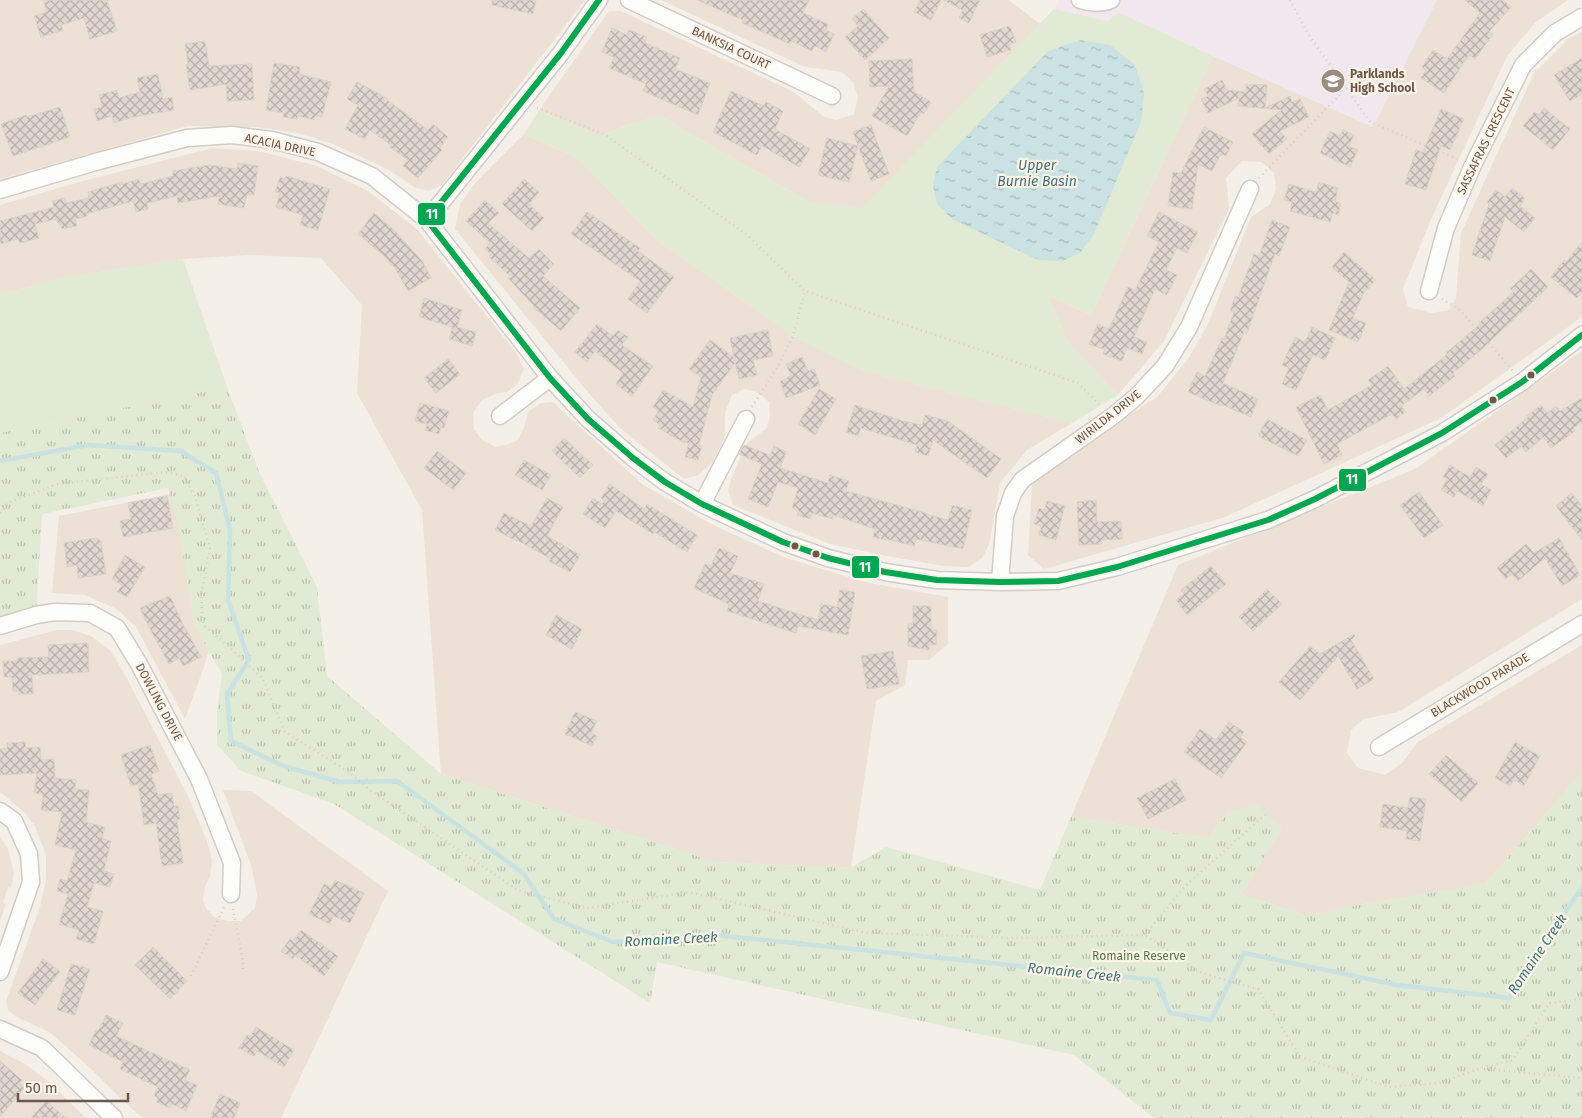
<svg xmlns="http://www.w3.org/2000/svg" width="1582" height="1118" font-family="'Fira Sans',sans-serif">
<defs>
<pattern id="park-tufts" width="24" height="20" patternUnits="userSpaceOnUse" patternTransform="scale(1.25)"><rect width="24" height="20" fill="#e1ead4"/><path d="M3 7l-1-3M5 7V3M7 7l1-3M15 17l-1-3M17 17v-4M19 17l1-3" fill="none" stroke="#bbc0ae"/></pattern>
<pattern id="water-ripples" width="26" height="14" patternUnits="userSpaceOnUse" patternTransform="scale(1.25)"><rect width="26" height="14" fill="#cbe2e2"/><path d="M2 4q2-2 4 0t4 0M15 11q2-2 4 0t4 0" fill="none" stroke="#a9bab9"/></pattern>
<pattern id="building-cross-hatch" width="8" height="8" patternUnits="userSpaceOnUse" patternTransform="scale(1.25)"><rect width="8" height="8" fill="#e0d7d1"/><path d="M0 0l8 8M0 8l8-8" fill="none" stroke="#bab1ac"/></pattern>
</defs>
<rect width="100%" height="100%" fill="#f4efe8"/>
<!-- residential -->
<path fill="#ede1d6" d="M0,0H585L442,185L429,191L416,188L387,169L333,144L297,133L257,127L188,126L0,179Z
M661,0H1009L1040,24L862,209L807,201L660,116L630,124L600,136L539,110L604,18L609,11H621L794,92L824,117L836,120L854,114L858,97L853,82L842,72L805,67Z
M1437,0H1568L1536,22L1507,56L1432,217L1403,289L1408,307L1431,313L1449,310L1456,298L1461,233L1534,73L1569,38L1582,32V317L1441,418L1225,517L1044,569L1028,555L1032,484L1144,405L1157,397L1188,359L1208,324L1251,217L1270,204L1276,189L1274,173L1262,162L1242,161L1226,178L1229,209L1164,341L1118,395L1068,343L1048,295L1091,315L1213,56L1373,127Z
M524,134L578,158L656,239L793,336L863,371L1072,423L1027,450L1000,483L989,545L982,558L968,567L944,566L892,557L830,544L733,505L728,490L731,479L747,443L767,428L770,416L769,402L757,392L744,389L732,395L725,413V436L713,462L698,475L684,479L620,428L586,390L455,229L460,204L475,183Z
M212,148L258,151L317,166L368,191L417,229L517,354L524,369L518,383L507,392L495,394L482,400L473,413L474,429L482,440L496,447L509,444L518,440L524,427L529,411L541,403L553,402L642,484L715,526L786,558L865,582L948,597V644L929,660H908L905,685L876,701L851,868L715,862L441,774L422,510L357,393L362,305L321,258L249,255L183,259L62,278L0,295V205L83,181Z
M1582,351V599L1398,712L1364,719L1351,730L1347,753L1358,768L1385,775L1402,763L1418,742L1582,645V772L1485,884L1358,905L1307,916L1241,894L1281,830L1228,812L1208,838L1071,817L1178,565L1415,469Z
M180,492L211,642L204,667L185,719L136,627L117,609L85,595L52,593L59,516Z
M57,630H73L91,636L111,651L125,675L188,796L207,841L212,860L210,876L205,887L203,900L206,908L214,917L227,921H241L255,908L257,895L252,868L223,790L251,791L388,891L281,1118H143L123,1101L91,1069L51,1033L15,1016L8,1010L6,1001L40,907L46,879V855L35,826L24,812L0,792V645Z
M0,837L8,849L14,873L11,888L8,887L3,903L6,904L0,921Z
M0,1051L27,1065L50,1083L86,1118H0Z"/>
<!-- education -->
<path fill="#f0e7ef" d="M1060,0H1437L1373,127L1213,56L1118,12L1108,21L1054,9Z"/>
<!-- grass -->
<path fill="#e1ead4" d="M1054,9L1108,21L1118,12L1213,56L1091,315L1048,295L1068,343L1118,395L1072,423L863,371L793,336L656,239L578,158L524,134L539,110L600,136L630,124L660,116L807,201L862,208Z
M183,259L227,387L0,433V295L62,278Z"/>
<!-- park -->
<path fill="url(#park-tufts)" d="M227,387L259,472L317,587L327,676L441,774L715,862L850,868L886,847L1040,890L1071,817L1208,838L1228,812L1256,804L1282,829L1241,894L1307,916L1358,905L1485,884L1582,772V1118H1154L1074,1055L657,962L650,1003L334,804L241,771L217,745V711L222,674L195,627L178,524L168,488L42,514L36,615L0,626V433Z"/>
<!-- water -->
<path fill="url(#water-ripples)" d="M1080,40L1110,45L1135,65L1144,93L1141,122L1094,234L1080,253L1062,261L1038,260L952,219L937,204L933,186L937,167L1048,51Z"/>
<g fill="none" stroke-linecap="round" stroke-linejoin="round">
<!-- stream -->
<path stroke="#cbe2e2" stroke-width="4.5" d="M0,461L88,445L181,451L216,473L230,530L228,600L249,660L227,694L231,741L283,766L340,782L397,781L523,873L554,919L613,942L715,935L1157,980L1170,1013L1211,1020L1244,953L1397,985L1509,998L1582,887"/>
</g>
<!-- building -->
<path fill="url(#building-cross-hatch)" stroke="#dcd2cb" d="M43,0H107L117,31L90,39L84,18L61,25L63,30L41,37L34,16L47,12Z
M492,0H536L533,14L492,5Z
M697,0H809L803,13L828,24L826,30L834,34L826,52L815,46L812,51L791,41L790,44L742,23L743,20Z
M920,0H941L931,20L914,12Z
M943,0H980L969,23L959,18L963,10Z
M1465,0H1503L1511,7L1489,32L1493,34L1475,59L1469,55L1444,93L1421,78L1426,70L1422,67L1433,50L1447,59L1480,13Z
M863,9L889,38L865,60L845,37L858,26L852,19Z
M1010,26L1016,42L1009,44L1011,50L987,57L980,35Z
M612,28L627,35L629,30L647,37L645,43L680,58L675,69L710,83L698,115L643,91L646,84L609,68L614,57L602,52Z
M205,41L209,66L252,64L254,100L227,101L226,84L190,90L186,65L188,64L185,44Z
M1582,58V94L1570,101L1554,75Z
M912,59L914,92L931,102L924,114L921,112L907,136L872,116L889,86L870,87L869,61Z
M274,63L300,67L299,74L331,82L322,117L315,116L314,120L298,116L297,119L283,117L284,113L266,110Z
M158,74L163,99L172,97L174,110L133,117L114,123L112,116L97,121L94,109L102,107L99,95L117,90L119,98L140,92L137,78Z
M1222,80L1227,90L1246,92V84L1267,85L1265,108L1290,96L1292,102L1300,99L1309,117L1280,131L1287,139L1269,154L1252,134L1281,110L1238,106L1239,98L1208,113L1201,99L1208,96L1204,89Z
M357,82L387,98V100L428,130L433,124L448,137L440,148L442,150L418,178L403,166L408,160L390,147L391,145L370,130L365,139L345,129L358,105L347,99Z
M731,91L764,106L766,102L783,111L775,129L810,149L799,167L762,146L757,155L713,132Z
M60,107L70,137L13,156L1,124L26,115L27,117Z
M1544,108L1570,129L1553,150L1523,126L1534,112L1539,115Z
M1441,109L1464,119L1450,150L1441,146L1426,190L1405,184L1416,150L1423,152Z
M871,125L889,174L871,181L853,132Z
M1204,127L1233,142L1226,156L1221,154L1212,171L1198,164L1192,209L1168,206L1173,172L1181,173Z
M1343,130L1354,135L1349,146L1358,150L1350,167L1320,153L1330,131L1340,136Z
M827,138L858,146L849,182L818,175Z
M238,163L258,166L254,195L247,194L244,208L218,204L219,196L178,203L177,196L147,203L148,209L136,212L133,201L86,214L87,216L75,219L77,226L62,229L60,223H58L57,219L35,224L39,238L20,243L18,239L0,244V221L54,207L52,201L65,198L66,203L89,198L88,192L122,182V184L139,179L141,184L173,176V171L210,165L237,169Z
M286,176L330,189L318,230L300,225L303,215L276,207L280,193L275,192L280,177L285,179Z
M524,179L539,192L529,204L544,218L532,231L502,204Z
M1319,182L1338,188L1335,201L1341,203L1338,215L1333,213L1330,222L1290,211L1292,202L1284,200L1289,184L1316,192Z
M1512,188L1525,198L1520,206L1535,218L1524,232L1505,217L1490,261L1472,255L1489,204L1487,202L1496,190L1505,197Z
M485,200L499,213L488,223L529,258L539,249L554,264L543,276L580,308L561,331L533,307L534,306L508,278L510,276L489,257L491,254L485,249L490,243L466,221Z
M587,212L640,248L638,251L674,277L647,313L628,299L640,281L571,234Z
M1159,212L1198,232L1187,253L1177,248L1166,270L1177,275L1167,295L1155,289L1134,337L1147,342L1142,354L1127,348L1122,361L1103,354L1105,350L1089,344L1098,324L1109,329L1128,287L1135,290L1159,242L1147,236Z
M374,213L393,229L423,262L431,278L408,291L395,268L382,254L358,234Z
M1272,220L1290,227L1279,256L1275,254L1247,333L1244,332L1223,383L1258,399L1251,417L1221,404V406L1188,392L1197,372L1205,376L1222,338L1224,339L1234,312L1230,311L1235,296L1238,297L1254,254L1259,256Z
M1582,242V293L1577,298L1551,277L1564,260L1566,262Z
M1344,252L1376,280L1363,294L1353,318L1366,323L1358,342L1329,330L1349,282L1332,267Z
M1531,269L1548,287L1482,349L1453,373L1455,376L1429,396L1424,389L1401,406L1406,412L1396,419L1392,414L1337,444L1342,455L1324,464L1296,407L1320,395L1328,410L1372,385L1368,380L1388,366L1404,389L1448,354L1446,353L1480,324L1479,323L1513,292L1510,289Z
M424,298L462,310L457,327L476,332L472,346L449,339L452,327L419,317Z
M597,324L613,336L618,330L628,337L622,345L653,366L632,396L616,384L623,373L595,351L587,362L575,352Z
M1312,327L1335,338L1325,360L1313,355L1296,390L1282,384L1289,368L1282,365L1295,337L1305,342Z
M768,330L773,356L753,360L757,375L739,379L735,363L712,395L699,445L702,446L698,460L685,457L689,443L683,442L658,428L660,425L653,420L659,410L653,407L663,390L693,407L701,377L689,369L710,340L734,357L730,338Z
M802,357L808,371L814,369L820,385L786,398L780,381L791,376L786,364Z
M448,359L460,374L436,393L424,378Z
M819,389L836,399L815,435L798,424Z
M1582,398V423L1573,428L1575,431L1551,448L1543,437L1526,452L1521,446L1506,458L1495,445L1528,417L1527,416L1541,405L1547,413L1556,406L1560,411Z
M420,403L449,411L444,428L441,427L439,434L425,430L427,424L415,421Z
M855,405L903,421L922,425L925,415L948,421L1001,459L987,478L933,440L928,456L915,452L917,445L861,428L858,436L846,432Z
M1267,419L1307,440L1298,456L1258,436Z
M564,438L593,465L580,478L552,451Z
M744,445L770,455L774,446L786,452L780,468L828,483L830,475L849,481L846,491L926,513V514L948,520L952,505L972,510L963,549L916,539L914,546L886,539V540L873,537L875,529L833,515V519L812,513L810,519L797,515L799,511L792,508L798,488L778,482L768,507L748,499L762,464L739,454Z
M437,451L466,473L453,490L424,468Z
M524,460L551,475L542,490L515,475Z
M1450,465L1470,477L1476,467L1488,474L1481,484L1491,490L1483,506L1457,491L1454,497L1441,490L1447,479L1443,477Z
M610,484L644,509L647,504L697,535L687,552L654,532L653,534L616,511L605,528L583,514L593,498L602,504L604,501L601,498Z
M1419,492L1443,525L1424,538L1400,505Z
M1572,493L1582,506V540L1556,506Z
M167,496L173,528L123,537L120,521L131,519L128,503Z
M547,498L563,507L547,536L580,555L570,572L549,561L551,559L517,540V541L495,530L504,513L531,526Z
M1096,500L1097,522L1121,521L1122,539L1101,540L1102,544L1079,545L1077,502Z
M1047,501L1065,506L1056,540L1039,535L1041,526L1034,524L1039,508L1044,510Z
M96,538L101,541L106,574L78,578L77,565L67,567L64,543Z
M1559,538L1580,575L1562,586L1545,558L1518,581L1512,574L1506,579L1497,568L1526,544L1534,553Z
M719,548L738,556L730,573L764,584L758,601L818,620L821,604L837,607L840,590L855,592L848,635L798,626L796,633L727,611L729,604L694,588L705,564L711,566Z
M125,555L145,567L127,597L117,592L122,585L112,579Z
M1211,566L1226,584L1187,615L1176,600L1184,594L1181,590Z
M1267,589L1282,604L1253,631L1239,617Z
M170,596L182,622L201,657L183,666L179,658L169,664L149,627L140,608Z
M913,606H931V630H937L936,645H929V650L908,646V624H913Z
M556,615L582,629L572,649L546,635Z
M1354,634L1355,636L1351,640L1374,679L1357,689L1338,656L1300,700L1279,682L1310,646L1320,654Z
M88,643L89,672L32,675L33,694H19V691H13L12,677H4L3,661H17V658L49,657L48,645Z
M893,651L899,684L867,689L861,656Z
M575,712L597,721L591,733L597,736L592,746L565,734Z
M1229,722L1244,732L1240,737L1247,742L1221,778L1184,752L1200,729L1216,740Z
M25,742L26,748L40,747L41,760L54,759L55,778L76,780L75,789L89,790L86,822L105,827L102,839L111,841L104,871L114,874L110,887L94,883L87,907L103,911L94,944L76,939L79,930L59,924L68,894L57,891L60,879L67,881L76,850L55,845L62,812L41,810L43,794L34,793L37,773L0,775V749L7,748V743Z
M1515,742L1540,756L1524,786L1514,780L1510,786L1495,778Z
M150,745L159,771L151,774L158,795L172,793L174,806H178L180,819L177,820L183,863L162,866L156,823L144,825L138,784L131,786L121,755Z
M1446,755L1478,783L1462,802L1429,774Z
M1175,779L1186,800L1148,819L1137,798Z
M1410,797L1426,799L1420,841L1406,839L1407,831L1380,827L1383,804L1408,808Z
M335,880L364,893L350,923L333,916L330,924L309,914L324,884L332,887Z
M301,930L338,956L324,976L295,955L293,959L281,951L290,939L293,941Z
M153,947L187,981L170,999L135,965Z
M43,959L60,971L35,1005L18,993Z
M71,964L90,969L75,1015L57,1010Z
M106,1015L123,1023L116,1036L190,1070L185,1080L197,1085L186,1111L172,1104L170,1108L156,1102L158,1098L154,1096L158,1087L120,1069L123,1062L89,1045L96,1030L98,1031Z
M256,1027L294,1050L284,1067L257,1051L254,1056L239,1048L247,1035L250,1037Z
M0,1061L22,1080L19,1084L24,1088L0,1117Z
M220,1094L240,1103L234,1118H210Z
M46,1101L66,1118H31Z"/>
<g fill="none" stroke-linecap="round" stroke-linejoin="round">
<defs>
<path id="minor" d="M599,0L561,53L427,220L550,378L588,419L633,458L665,482L702,504L783,542L828,558L885,572L937,580L1000,582L1058,581L1117,567L1268,520L1315,499L1442,433L1522,382L1582,335
M629,0L832,96
M1080,0C1089,3 1102,4 1111,0
M0,190L99,161L187,138L232,135L272,140L318,152L372,176L427,220
M1429,291L1446,228L1473,165L1523,65L1555,33L1582,17
M500,416L550,378
M702,504L746,419
M1000,582L1005,516L1013,493L1022,480L1113,416L1136,397L1165,366L1189,327L1250,189
M0,626L36,615L55,612L90,613L117,628L139,664L199,779L232,863L231,894
M1379,747L1582,624
M0,811L14,821L29,854L31,882L0,972
M0,1029L42,1048L114,1118"/>
</defs>
<!-- minor casing -->
<use href="#minor" stroke="#d3ccc7" stroke-width="19"/>
<!-- path -->
<path stroke="#d5cfc9" stroke-width="2.5" stroke-dasharray="1 4" stroke-linecap="butt" d="M1290,0L1309,35L1370,122L1460,160
M537,108L604,134L746,234L805,291L1078,383L1102,407
M1259,178L1347,87
M1442,299L1459,309L1513,371
M752,407L777,368L793,336L805,291
M0,513L10,502L58,484L165,472L184,476L195,496L210,549L201,596L203,625L226,644L263,679L285,732L349,772L370,790L519,891L588,908L689,892L866,933L1016,938L1145,935L1201,973L1258,989L1300,1057L1388,1087L1439,1083L1481,1068L1513,1060L1549,1003L1582,999
M233,909L243,962V973
M1145,935L1184,887L1266,814
M191,976L224,907
M1484,1069L1582,1078"/>
<!-- minor -->
<use href="#minor" stroke="#fdfdfc" stroke-width="16"/>
<defs>
<path id="bus-1" d="M599,0L561,53L427,220L550,378L588,419L633,458L665,482L702,504L783,542L828,558L885,572L937,580L1000,582L1058,581L1117,567L1268,520L1315,499L1442,433L1522,382L1582,335"/>
</defs>
<!-- bus-1 casing -->
<use href="#bus-1" stroke="#fdf4e8" stroke-width="10"/>
<!-- bus-1 -->
<use href="#bus-1" stroke="#00a651" stroke-width="6"/>
</g>
<!-- icons -->
<defs>
<symbol id="school-disc" viewBox="-11 -11 22 22"><circle r="9.5" fill="#9d8c83" stroke="#fdf4e8"/><path d="M0-5L7-2L0 1L-7-2ZM-4 1L0 2.5L4 1V4Q0 6-4 4Z" fill="#fff"/></symbol>
</defs>
<g fill-rule="evenodd">
<use href="#school-disc" x="1319" y="67" width="28" height="28"/>
</g>
<!-- markers -->
<g fill="#6e574c" stroke="#fdf4e8" stroke-width="2">
<circle cx="1531" cy="375" r="4.5"/>
<circle cx="1493" cy="400" r="4.5"/>
<circle cx="795" cy="546" r="4.5"/>
<circle cx="816" cy="554" r="4.5"/>
</g>
<g text-anchor="middle" stroke-width="4.5" stroke-linejoin="round" paint-order="stroke">
<!-- street labels -->
<g font-size="12" fill="#6e574c" stroke="#fdf4e8">
<text transform="translate(731 48) rotate(25)" y="4">BANKSIA COURT</text>
<text transform="translate(1486 141) rotate(-64)" y="4">SASSAFRAS CRESCENT</text>
<text transform="translate(280 145) rotate(12)" y="4">ACACIA DRIVE</text>
<text transform="translate(1108 417) rotate(-38)" y="4">WIRILDA DRIVE</text>
<text transform="translate(1480 685) rotate(-31)" y="4">BLACKWOOD PARADE</text>
<text transform="translate(159 702) rotate(62)" y="4">DOWLING DRIVE</text>
</g>
<!-- poi labels -->
<g font-size="12" font-weight="bold" fill="#6e574c" stroke="#fdf4e8" text-anchor="start">
<text x="1350" y="78">Parklands<tspan x="1350" dy="14">High School</tspan></text>
</g>
<!-- park labels -->
<g font-size="12" fill="#587948" stroke="#fdf4e8">
<text x="1139" y="960">Romaine Reserve</text>
</g>
<!-- water labels -->
<g font-size="14" font-style="italic" fill="#457379" stroke="#fdf4e8">
<text x="1037" y="170">Upper<tspan x="1037" dy="16">Burnie Basin</tspan></text>
<text transform="translate(671 939) rotate(-3)" y="5">Romaine Creek</text>
<text transform="translate(1537 954) rotate(-56)" y="5">Romaine Creek</text>
<text transform="translate(1074 972) rotate(6)" y="5">Romaine Creek</text>
</g>
</g>
<g stroke="#fdf4e8" stroke-width="2">
<rect x="417" y="202" width="29" height="24" rx="5" fill="#00a651"/>
<rect x="1338" y="468" width="29" height="24" rx="5" fill="#00a651"/>
<rect x="851" y="555" width="29" height="24" rx="5" fill="#00a651"/>
</g>
<g font-size="14" text-anchor="middle" font-weight="bold" fill="#fff">
<text x="432" y="219">11</text>
<text x="1352" y="484">11</text>
<text x="865" y="572">11</text>
</g>
<!-- scale -->
<path d="M18 1093v8h110v-8" fill="none" stroke="#6e574c" stroke-width="2.5"/>
<text x="25" y="1093" font-size="15" fill="#6e574c" stroke="#fdf4e8" stroke-width="4" paint-order="stroke">50 m</text>
</svg>
